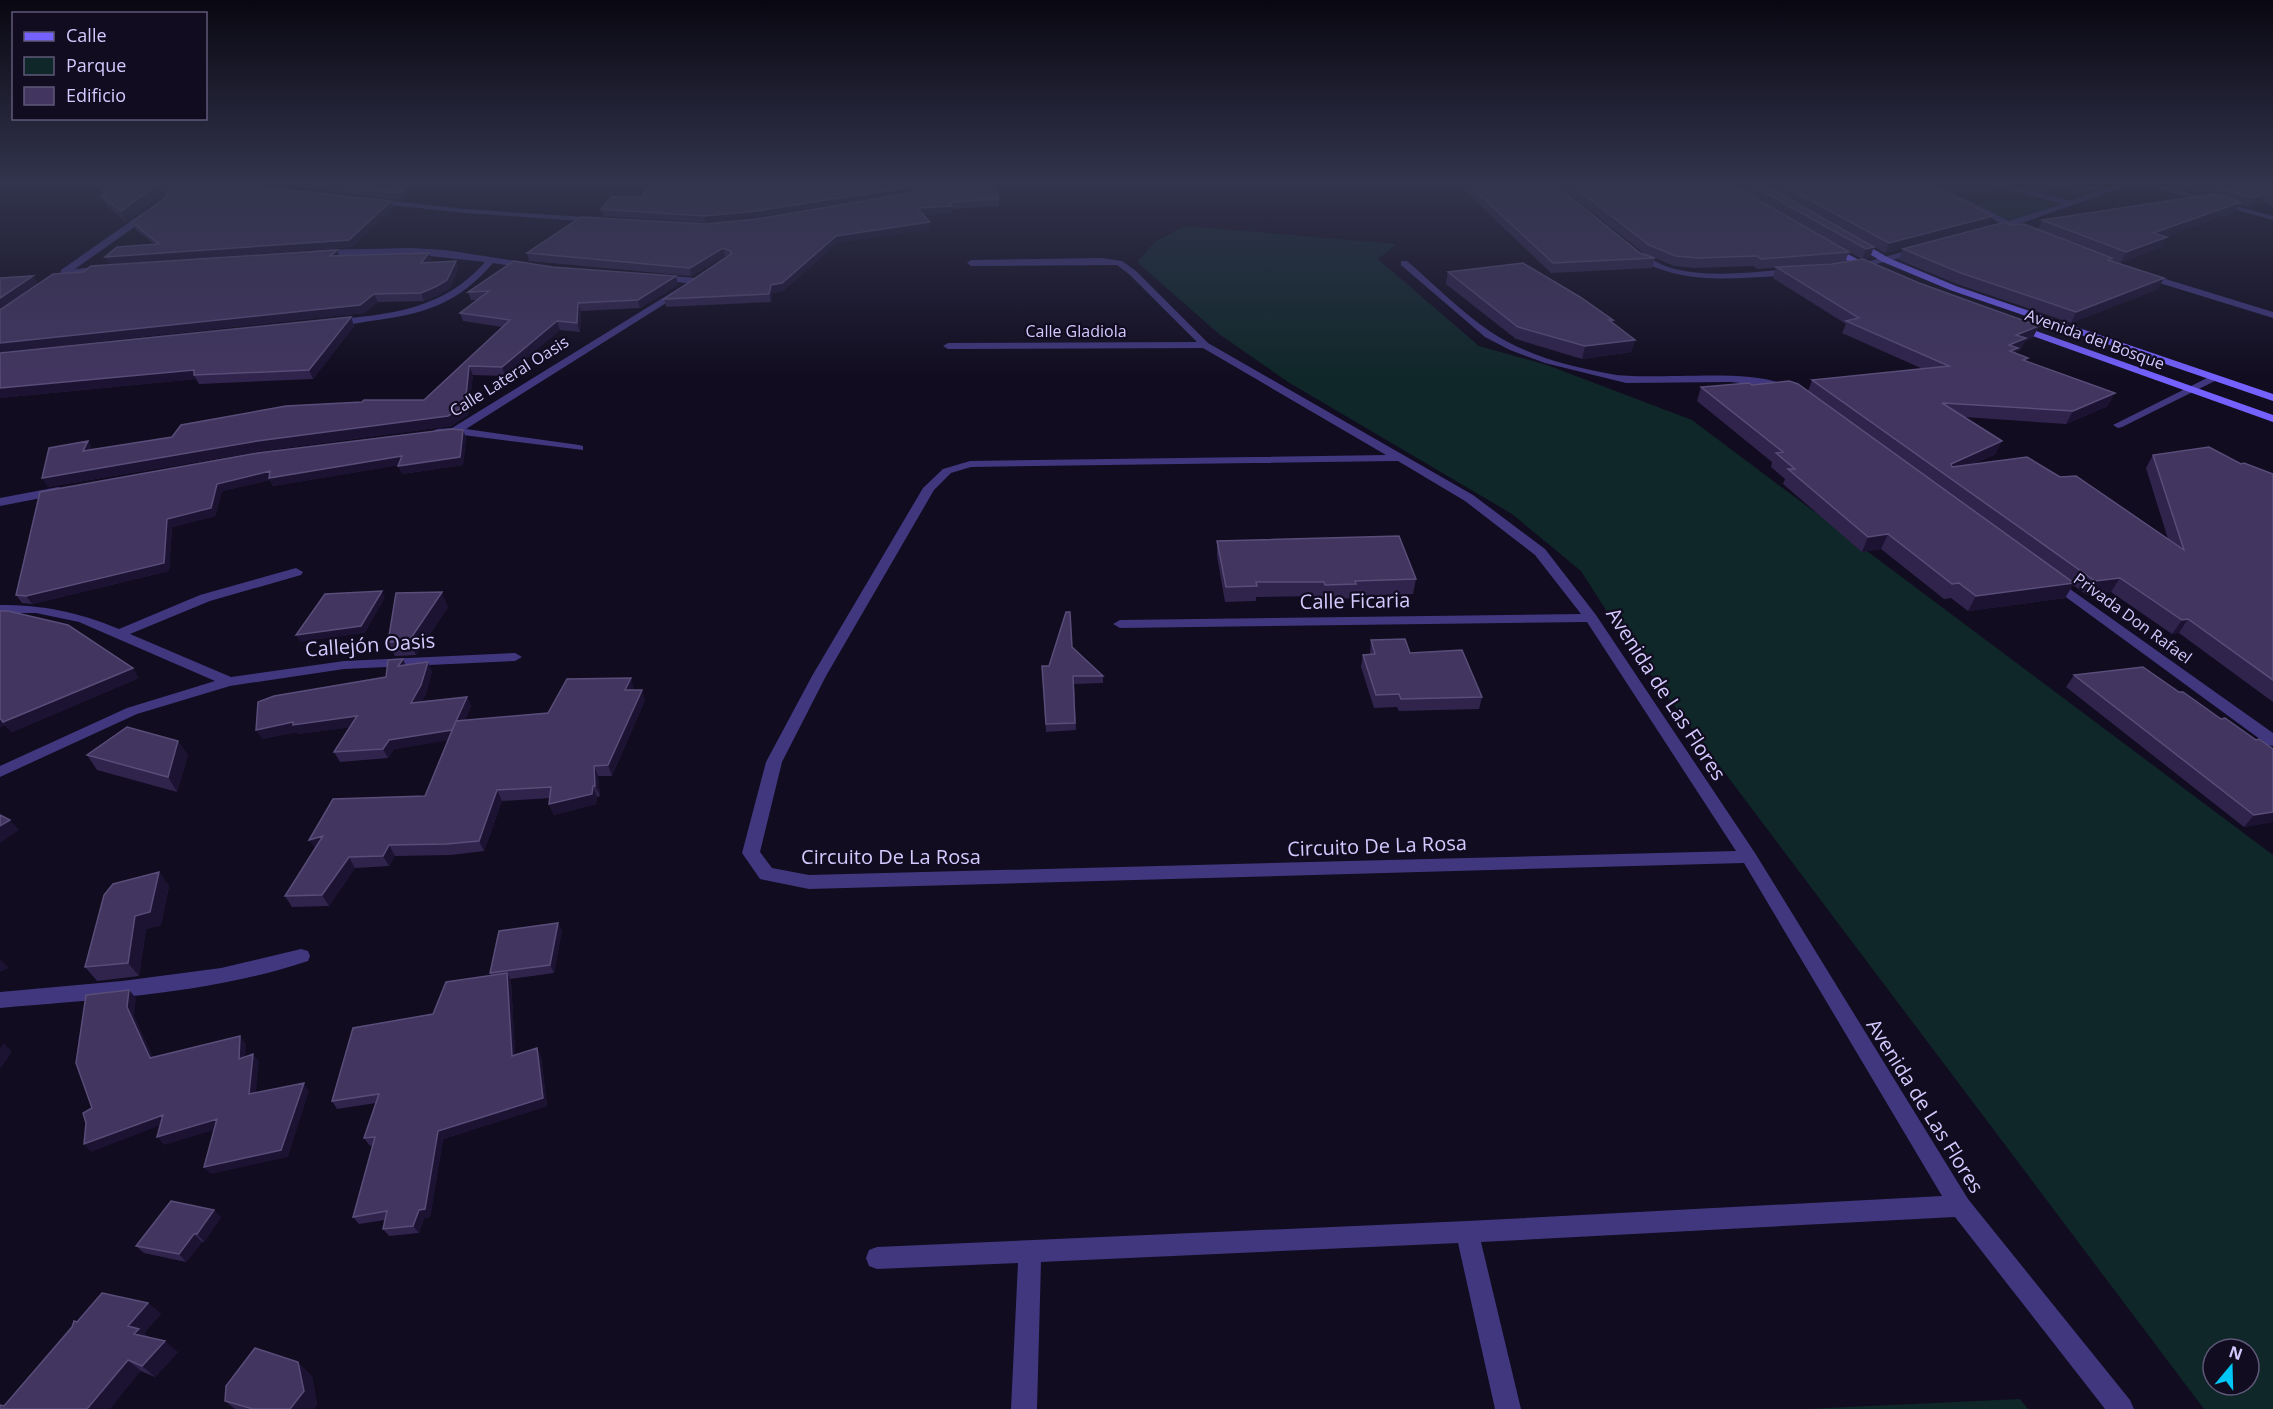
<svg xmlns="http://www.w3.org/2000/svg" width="2273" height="1409" font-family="'Open Sans',sans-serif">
<rect width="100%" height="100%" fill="#110c1f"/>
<!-- green -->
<path fill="#0f2729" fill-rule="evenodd" d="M1926,182H2006L2111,188L2009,225Z
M1186,226L1397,244L1378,259L1479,346L1547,365L1692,420L2273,855V1409H2204L1627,643L1581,571L1512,514L1288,382L1219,334L1137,262L1156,241ZM2213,1349H2249V1385H2213Z
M2020,1399L2028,1409H1805Z"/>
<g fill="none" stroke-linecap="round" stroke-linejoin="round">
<!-- lane -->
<path fill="#40377e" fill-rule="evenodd" d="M2135,182H2147L2273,216V220Z"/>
<!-- street -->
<path fill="#40377e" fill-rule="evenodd" d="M149,182H158L173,191L167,204L75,269L106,266L110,269L109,271L61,274V270L161,200L166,194Z
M1922,182H1931L2009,221L2063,204L1981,182H1993L2071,201L2103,190L2013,184L2009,182L2105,186L2109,188L2127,182H2138L2016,225L2017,229L2008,227L1989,232V228L2002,224Z
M374,199L465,209L598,218L602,220L598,222L465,213L371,203L370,201Z
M1920,247L1923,248V252L1853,270L1849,267Z
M411,248L445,250L530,263L534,266L530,269L493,263C457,305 423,314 370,321C356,323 341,327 328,325L326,323L331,320C391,314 443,310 485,262L411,254L318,256L314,253L318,250Z
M1636,251C1649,256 1660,266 1675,269C1713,278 1754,272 1793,269L1797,272L1793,275C1738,278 1682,287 1633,256V252Z
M1102,258L1122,261L1136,271L1208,343L1473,495L1545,549L1596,615L1755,853L1968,1199L2130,1400L2134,1409H2105L1955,1217L1481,1242L1521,1409H1495L1458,1243L1041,1262L1037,1409H1011L1018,1263L877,1269L869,1266L866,1258L869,1250L877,1247L1467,1221L1942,1196L1744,863L809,889L760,879L742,853L766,762L812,676L923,488L943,469L970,461L1386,455L1203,348L948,349L943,346L948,343L1197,342L1130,275L1117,265L971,266L967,263L971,260ZM1398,461L1465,501L1535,555L1581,614L1120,620L1113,624L1120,628L1587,622L1736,851L809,875L772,868L760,852L782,762L826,676L934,490L951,473L971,467Z
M1401,261H1407C1435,285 1461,312 1491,332C1525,355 1571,367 1611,374C1653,382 1762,365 1791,389L1786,392L1766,386L1731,382L1626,383L1545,363L1510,350L1485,337L1401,265Z
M2143,272L2273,312V318L2140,277V273Z
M658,275L697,278L701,281L697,284L655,280V276Z
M679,288L684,291L682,293L466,429L579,445L583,446V450L455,434L437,435L431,432L437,429L452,428Z
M2213,375L2217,376V380L2122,427L2118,428L2113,425Z
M58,487L62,488V494L0,506V498Z
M296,568L303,572L301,575L210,601L130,634L231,677L344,661L515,653L522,657L515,661L344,669L230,686L137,714L0,777V766L127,708L215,681L79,622L36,613H0V605C44,605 78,612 119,629L200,595Z
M2053,577L2273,733V746L2268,745L2048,584L2046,581Z
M301,949L308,951L310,956L308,961C209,994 103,999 0,1008V992L122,981L221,968Z"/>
<!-- secondary -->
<path fill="#7461ff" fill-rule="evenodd" d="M1852,240H1858L1889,258L1956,286L2273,394V401L1950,290L1883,262L1852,244Z
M1829,244L1874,268L1875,270L1868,272L1826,249V245Z
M2013,325H2019L2273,415V422L2013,329Z"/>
</g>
<!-- wall -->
<path fill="#30244d" d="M162,182H244L272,188L394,208L352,247L109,264L154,244L135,229L132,222L165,199L170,187Z
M245,182H413L415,187L402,200Z
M993,182L999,199V206L952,209L953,213L924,215L931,229L837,243L783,291L772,293L771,302L666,307L664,299L727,257L725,256L691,276L529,261L527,253L705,224L757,219L851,203L758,218L706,223L603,216L601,209L641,197Z
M1464,182H1552L1640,253L1646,255L1554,182H1926L1989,225L1885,253L1798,204L1874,247L1870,257L1862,259L1734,186L1849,252L1845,262L1757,269L1754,266L1695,268L1674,266L1655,258L1652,268L1551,273L1463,189Z
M2059,182H2121L2110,185Z
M2155,182H2273V206L2261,202L2249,207L2239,205L2235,212L2167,236L2162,247L2120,263L2111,260L2164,278L2158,289L2071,323L1957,284L1899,260L1903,249L2012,225L2038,229L2042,220L2208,195L2207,192L2188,191Z
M97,184H158L163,194L126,222L107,206L101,196H104Z
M337,250L339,256L432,261L431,262L456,261L458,269L450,288L440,294L424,301L378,302L364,313L0,352V278L33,276L38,284L6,306Z
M552,267L678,285L640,308L581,311L580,332L560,330L505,376L473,375L468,415L451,426L262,451L48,487L88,441L92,449L424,400L502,327L463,321L460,313L477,300H471L468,292Z
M1776,267L1919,283L2039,326L2033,337L2025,341L2020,350L2016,351L2015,353L2026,361L2108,406L2066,424L1964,417L1996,454L1973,464L2060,477L2168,539L2146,468L2153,455L2241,464L2273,474V702L2179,633L2172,634L2111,592L2087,595L2073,585L2065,598L1968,611L1951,598L1944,599L1881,549L1862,552L1783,484L1785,479L1771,467L1772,462L1697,401L1701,387L1752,385L1808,391L1812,380L1923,369L1842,333L1846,324L1773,278Z
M1448,272L1613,320L1612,323L1635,340L1631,352L1582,359L1516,339L1446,284Z
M351,317L354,326L313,379L199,384L196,379L0,398V353Z
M463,430L466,438L463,465L402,474L399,465L273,486L270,480L222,491L215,516L172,527L169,571L32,604L22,603L16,595L40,492Z
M1217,541L1416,579L1413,594L1354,596V598L1323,600L1322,596L1256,597V601L1225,602L1217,556Z
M448,607L416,655L395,656L388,642Z
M0,611L139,678L12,732L5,725L0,727Z
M1371,640L1410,653L1482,697L1479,709L1399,711L1397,707L1374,708L1361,667L1363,655L1370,654Z
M1072,647L1103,676V683L1074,684L1076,730L1046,732L1042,666H1049Z
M406,665L432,671L426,694L421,702L467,697L471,706L465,720L548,713L634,689V690L645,700L612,776H598L600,796L597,797L596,804L554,815L549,804L550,798L502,801L484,851L451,855L395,856L389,866L355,868L329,906L292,907L285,896L425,796L448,740L394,749L388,758L340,762L334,752L351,727L298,734L297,732L262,739L386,677Z
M2074,675L2179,692L2221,719L2273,749V822L2244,827L2066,687Z
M178,741L188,755L177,792L97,770L87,755Z
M159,872L169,886L161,925L146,929L139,976L97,981L85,967Z
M562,930L554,973L510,979L511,981L515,1055L541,1056L547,1106L443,1139L430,1217L424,1218L419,1233L389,1236L383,1229L385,1220L359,1224L353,1217L373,1145L370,1146L364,1138L376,1103L337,1109L332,1101L433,1014L491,975L490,973Z
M221,1217L204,1242H202L186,1262L144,1253L136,1246Z
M148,1303L161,1314L144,1333L150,1338L178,1352L155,1377L141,1371L4,1406L77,1322Z
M312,1376L317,1404L314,1409H235L225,1401Z"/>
<!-- shaded-wall -->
<path fill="#1c1333" d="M412,182H413L415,187L402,200L400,193Z
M2112,182H2121L2110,185Z
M158,184L163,194L126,222L121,211Z
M910,187L911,194L758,218L706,223L704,216Z
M2266,193L2261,202L2249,207L2254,198Z
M391,201L394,208L352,247L109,264L105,257Z
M2241,202L2235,212L2148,243L2153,233Z
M952,206L953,213L918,216L917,208Z
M1993,216L1989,225L1885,253L1889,243Z
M930,222L931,229L837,243L783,291L772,293L771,302L769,294L771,285L836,236Z
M2167,237L2162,247L2120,263L2126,252Z
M1874,247L1870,257L1862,259L1866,249Z
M723,248L725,256L691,276L690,268Z
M337,250L340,258L330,256Z
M429,253L432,261L424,271L421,263Z
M456,261L458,269L450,288L440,294L424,301L421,293Z
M33,276L38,284L0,310V298Z
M676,276L678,285L640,308L638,300Z
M2164,278L2158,289L2071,323L2076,312Z
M374,294L378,302L364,313L0,352V343Z
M578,303L581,311L580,332L577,323Z
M351,317L354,326L313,379L309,370Z
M557,321L560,330L505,376L502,367Z
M2039,326L2033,337L2025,341L2020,350L2016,351L2012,360L2004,356L2016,335Z
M1635,340L1631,352L1582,359L1585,346Z
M469,366L473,375L468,415L451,426L262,451L48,487L42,478L257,441L448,416Z
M194,370V375L196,379L0,398V388Z
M2115,393L2108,406L2066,424L2073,411Z
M463,430L466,438L463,465L402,474L398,466Z
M88,441L93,451H83Z
M2002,441L1996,454L1946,476L1951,464Z
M402,456L405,464L273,486L270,480L222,491L215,516L172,527L169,571L32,604L26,596L167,519L217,484L270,471Z
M1888,534L1881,549L1862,552L1868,537Z
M2120,578L2111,592L2087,595L2095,581Z
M2074,583L2065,598L1968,611L1976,596Z
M382,591L385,598L365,633L300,642L296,635Z
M442,592L448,607L416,655L409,641Z
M2188,619L2179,633L2172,634L2182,620Z
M403,659L407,668L398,666Z
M428,662L432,671L426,694L415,712L411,703Z
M133,668L139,678L12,732L3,722Z
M631,678L634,689L629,700L625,690Z
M642,690L645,700L612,776L608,765Z
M467,697L471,706L457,739L394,749L388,758L383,749L389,740Z
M357,716L362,726L298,734L297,732L262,739L256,730L293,722Z
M0,719L5,725L0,727Z
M178,741L188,755L177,792L168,777Z
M594,766L598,776L600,796L595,786Z
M593,786L597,797L596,804L554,815L549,804Z
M497,790L502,801L484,851L479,841Z
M2273,812V822L2244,827L2254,815Z
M10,820L19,830L0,843V826Z
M323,836L316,850L309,840Z
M389,845L395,856L389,866L383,856Z
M349,857L355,868L329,906L322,895Z
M159,872L169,886L161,925L146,929L139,976L128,963L135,916Z
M558,923L562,930L554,973L550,965Z
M0,959L9,968L0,972Z
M507,973L511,981L516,1064L512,1056Z
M129,990L136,998L134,1015L157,1066L150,1058L127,1007Z
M240,1036L246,1044L245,1066L239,1059Z
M4,1043L12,1052L0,1069V1048Z
M537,1048L541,1056L547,1106L443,1139L430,1217L424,1218L419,1233L413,1226L438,1131Z
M253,1054L259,1061L255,1102L249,1094Z
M304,1083L309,1091L288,1157L211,1174L204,1167Z
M163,1115L169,1122L91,1152L84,1144Z
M217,1119L224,1127L164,1145L157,1137Z
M214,1210L221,1217L204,1242L197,1234Z
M194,1234L202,1242L186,1262L179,1254Z
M148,1303L161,1314L144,1333L152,1340L134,1334L128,1326Z
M165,1341L178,1352L155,1377L142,1366Z
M128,1360L141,1371L110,1409H87Z
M298,1362L312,1376L317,1404L314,1409H290Z"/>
<!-- building -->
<path fill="#423660" stroke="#594d79" stroke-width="1.5" d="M107,182H154L158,184L121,211L101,196L108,195L97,184Z
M169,182H244L272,188L391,201L349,240L105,257L117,247L159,244L132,222L165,199L172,184Z
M301,182H412L400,193Z
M651,182H993L999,199L951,202L952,206L917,208L930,222L836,236L782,283L771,285L769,294L664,299L731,254V251L723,248L690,268L527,253L581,217L705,224L757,219L916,192L915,189L910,187L756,211L704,216L601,209L612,197H641Z
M1466,182H1552L1640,253L1655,258L1553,263Z
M1568,182H1727L1849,252L1761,259L1757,256L1698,258L1676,256L1649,245Z
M1746,182H1759L1874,247L1866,249Z
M1777,182H1926L1993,216L1889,243Z
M2194,182H2273V195L2266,193L2254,198L2213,187L2212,183Z
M2213,194L2241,202L2153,233L2167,237L2126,252L2042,220Z
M2005,222L2012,225L2024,224L2112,258L2108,260L2164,278L2076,312L1961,273L1903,249Z
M337,250L330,256L429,253L421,263L456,261L447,280L437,286L421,293L374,294L360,305L0,343V310L53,274L83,272L91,266Z
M1863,259L1919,283L2039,326L2016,335L2026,338L2009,345L2018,348L2010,351L2028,358L2023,360L2115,393L2073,411L1942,403L2002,441L1951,464L1952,467L2027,457L2060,477L2076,476L2184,550L2153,455L2209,447L2241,464L2244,463L2273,474V680L2188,619L2182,620L2120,578L2095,581L1812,380L1949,366L1846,321L1859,318L1776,267L1832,264Z
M514,261L552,267L676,276L638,300L578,303L577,323L557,321L502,367L469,366L465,406L448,416L257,441L42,478L49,448L88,441L83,451L172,437L181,425L286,406L362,402L364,400H424L510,320L460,313L489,291L468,292Z
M1523,263L1580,297L1613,320H1609L1635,340L1585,346L1518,327L1448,272Z
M33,276L0,298V278Z
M351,317L309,370L194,375V370L0,388V353Z
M1789,381L1798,384L2074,583L1976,596L1959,583L1952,584L1888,534L1868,537L1788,469H1795L1776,453L1783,452L1701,387L1749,383L1752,385Z
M452,429L463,430L460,457L398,466L402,456L269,478L270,471L217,484L211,508L167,519L164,563L26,596L16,595L40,492L258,453Z
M1399,536L1416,579L1355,581L1356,584L1325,585L1324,582H1256L1257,586L1226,587L1217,541Z
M382,591L361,626L296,635L325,594Z
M442,592L409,641L388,642L396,593Z
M0,611H8L68,625L133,668L3,722L0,718Z
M1066,612H1070L1072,647L1103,676H1073L1075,723L1046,724L1042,666H1049Z
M1405,639L1410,653L1462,650L1482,697L1401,699L1399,694L1376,695L1363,655L1375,654L1371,640Z
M403,659L398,666L428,662L421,685L411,703L467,697L452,730L389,740L383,749L334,752L357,716L293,725V722L256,730L258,702L274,696L386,677L388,660Z
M2143,667L2179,692H2183L2221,719L2225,718L2256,740L2259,739L2273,749V812L2254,815L2074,675Z
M631,678L625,690H642L608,765L594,766L595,786H593L592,794L549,804L551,787L497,790L479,841L446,844L389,845L383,856L349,857L322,895L285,896L323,836L309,840L333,799L425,796L456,721L548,713L567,679Z
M127,727L178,741L168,777L87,755Z
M0,815L10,820L0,826Z
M159,872L150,912L135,916L128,963L85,967L104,895L113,884Z
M558,923L550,965L490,973L499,931Z
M507,973L512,1056L537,1048L543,1098L438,1131L425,1209L419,1210L413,1226L383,1229L387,1211L353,1217L375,1137L364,1138L379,1094L332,1101L353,1028L433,1014L446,982Z
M129,990L127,1007L150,1058L240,1036L239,1059L253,1054L249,1094L304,1083L281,1150L204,1167L217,1119L157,1137L163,1115L84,1144L86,1123L83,1113L92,1108L76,1063L86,995Z
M171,1201L214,1210L197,1234H194L179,1254L136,1246Z
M102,1293L148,1303L128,1326L139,1329L134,1334L165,1341L142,1366L128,1360L87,1409H0V1405L4,1406L72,1327L74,1321L77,1322Z
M255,1348L298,1362L304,1391L290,1409H253L225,1401L226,1386Z"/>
<!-- sky -->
<linearGradient id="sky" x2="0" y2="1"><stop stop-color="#090711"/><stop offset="0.48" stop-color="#32344d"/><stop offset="1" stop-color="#32344d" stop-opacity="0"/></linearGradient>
<rect width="2273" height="379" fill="url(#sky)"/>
<g text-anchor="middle" stroke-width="4.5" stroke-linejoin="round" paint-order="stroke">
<!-- far-street labels -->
<g font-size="16" fill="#d5caff" stroke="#110c1f">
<text x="1076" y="337">Calle Gladiola</text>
<text transform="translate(2095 339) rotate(20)" y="6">Avenida del Bosque</text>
<text transform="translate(509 376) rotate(-32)" y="6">Calle Lateral Oasis</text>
<text transform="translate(2133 618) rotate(36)" y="6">Privada Don Rafael</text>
</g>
<!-- street labels -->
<g font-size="20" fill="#d5caff" stroke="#110c1f">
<text transform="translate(1355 601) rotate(-1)" y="7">Calle Ficaria</text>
<text transform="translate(370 645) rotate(-4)" y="7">Callejón Oasis</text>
<text transform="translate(1666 694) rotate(57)" y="7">Avenida de Las Flores</text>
<text transform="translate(1377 846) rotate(-2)" y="7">Circuito De La Rosa</text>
<text x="891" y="864">Circuito De La Rosa</text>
<text transform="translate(1925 1106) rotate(58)" y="7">Avenida de Las Flores</text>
</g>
</g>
<!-- legend -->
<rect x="12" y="12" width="195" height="108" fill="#110c1f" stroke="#5f5879" stroke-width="1.5"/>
<rect x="24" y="32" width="30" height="9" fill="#7461ff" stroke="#5f5879" stroke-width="1.5"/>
<text x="66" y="42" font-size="18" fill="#d5caff">Calle</text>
<rect x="24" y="57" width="30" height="18" fill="#0f2729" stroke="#5f5879" stroke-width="1.5"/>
<text x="66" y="72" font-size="18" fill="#d5caff">Parque</text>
<rect x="24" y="87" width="30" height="18" fill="#423660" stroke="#5f5879" stroke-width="1.5"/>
<text x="66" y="102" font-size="18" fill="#d5caff">Edificio</text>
<!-- north arrow -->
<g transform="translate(2231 1367) rotate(19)"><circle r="28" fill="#110c1f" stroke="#5f5879" stroke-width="1.5"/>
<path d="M0-4.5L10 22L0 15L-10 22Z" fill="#00c6f5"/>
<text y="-9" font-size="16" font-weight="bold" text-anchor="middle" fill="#d5caff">N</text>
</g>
</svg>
